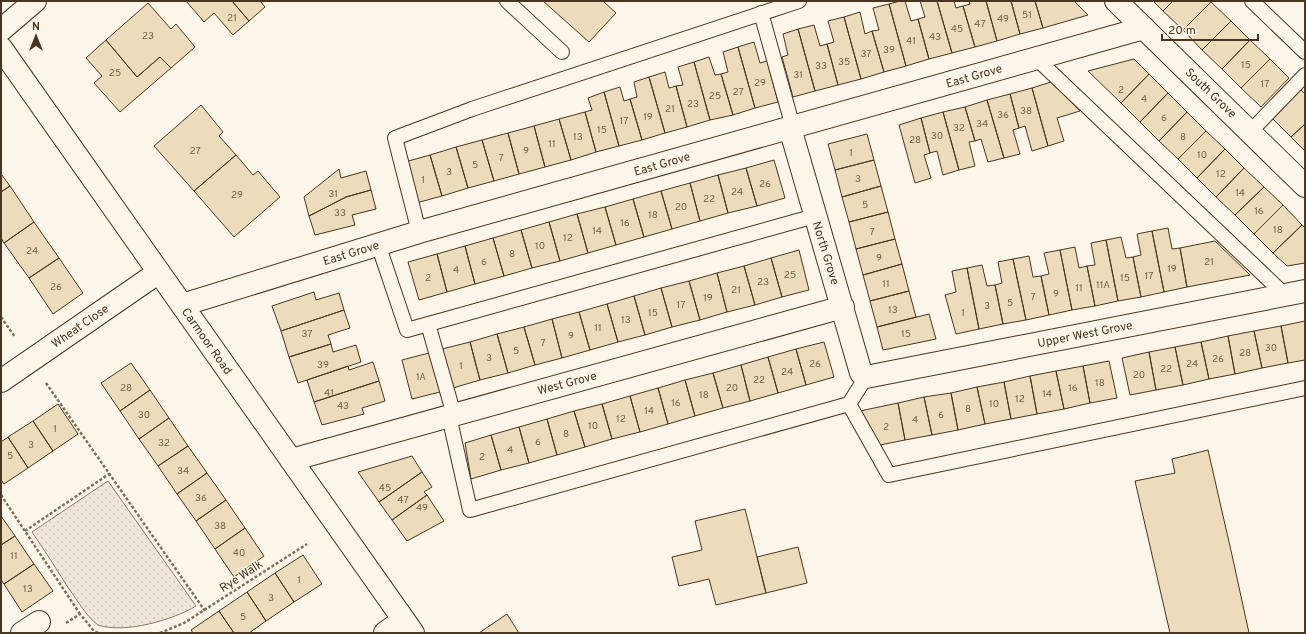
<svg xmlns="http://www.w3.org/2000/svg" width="1306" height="634" font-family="Overpass,sans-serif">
<defs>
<pattern id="green-dots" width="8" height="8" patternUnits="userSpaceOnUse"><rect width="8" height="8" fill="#ede6d9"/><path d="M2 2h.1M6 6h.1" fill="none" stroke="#cdc6ba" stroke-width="1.8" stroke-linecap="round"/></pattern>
</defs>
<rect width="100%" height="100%" fill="#fbf6e9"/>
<!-- green -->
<path fill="url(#green-dots)" stroke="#887966" d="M108,481L196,606C173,620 124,634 98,625C86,616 78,601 69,589C57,570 45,551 32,532Z"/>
<!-- building -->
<path fill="#ecdcbc" stroke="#4a3520" d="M186,1H232L249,21L233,35L214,13L204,22Z
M232,1H260L265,7L249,21Z
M543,1H603L616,13L589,42Z
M900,1H905L911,21L918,19L929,59L906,66L889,4Z
M920,1H937L952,53L929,59L918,19L925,17Z
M937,1H954L956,8L963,6L975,47L952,53Z
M969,1H986L997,41L975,47L963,6L970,4Z
M986,1H1011L1020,34L997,41Z
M1011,1H1035L1043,28L1020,34Z
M1035,1H1074L1088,15L1043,28Z
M1153,1H1173L1163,11Z
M1173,1H1211V2L1183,30L1163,11Z
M1211,2L1231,21L1202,50L1183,30Z
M148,3L171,29L176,24L195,47L171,68L160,57L137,77L106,40Z
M889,4L906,66L884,72L872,31L879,30L873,8Z
M860,12L865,34L872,31L884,72L861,79L844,17Z
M844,17L861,79L838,85L827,44L834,42L828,21Z
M1231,21L1250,40L1222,69L1202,50Z
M814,25L820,46L827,44L838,85L815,91L798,29Z
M798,29L815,91L793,97L782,57L788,55L783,34Z
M106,40L137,77L160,57L171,68L120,112L94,83L102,76L86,58Z
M1250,40L1270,59L1241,88L1222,69Z
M754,42L760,63L767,61L778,102L755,108L738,47Z
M738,47L755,108L733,115L721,74L728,72L723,52Z
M709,57L715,75L721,74L733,115L710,120L694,62Z
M1134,59L1149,74L1121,103L1088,71Z
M1270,59L1289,78L1261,107L1241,88Z
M694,62L710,120L687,127L676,86L683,85L678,67Z
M665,72L669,88L676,86L687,127L665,133L649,77Z
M1149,74L1168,93L1140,122L1121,103Z
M649,77L665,133L642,140L630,99L637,97L634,82Z
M1051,82L1080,111L1057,118L1064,141L1048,146L1032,88Z
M620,87L624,101L630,99L642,140L619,146L604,92Z
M1032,88L1048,146L1032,151L1025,126L1019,128L1010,94Z
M1300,89L1305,94V124L1291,137L1272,118Z
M604,92L619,146L596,152L585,112L592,110L588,98Z
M1168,93L1187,112L1159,141L1140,122Z
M1010,94L1019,128L1013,130L1020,154L1004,158L987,100Z
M987,100L1004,158L988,162L981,139L975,141L965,107Z
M201,105L223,132L219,136L236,155L194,191L154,146Z
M965,107L975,141L969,142L975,166L959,170L943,112Z
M585,112L596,152L571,160L559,119Z
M943,112L959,170L943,175L937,151L930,153L921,118Z
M1187,112L1206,131L1178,159L1159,141Z
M921,118L930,153L924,155L931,178L915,183L899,125Z
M559,119L571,160L545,167L534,126Z
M1305,124V151L1291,137Z
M534,126L545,167L519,174L508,133Z
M1206,131L1225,149L1197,178L1178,159Z
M508,133L519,174L494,181L482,140Z
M867,134L874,160L835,170L828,144Z
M482,140L494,181L468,188L456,147Z
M456,147L468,188L442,196L430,155Z
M1225,149L1244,168L1216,197L1197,178Z
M236,155L253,175L258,171L280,197L234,237L194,191Z
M430,155L442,196L416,203L405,162Z
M774,160L785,198L757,206L746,168Z
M874,160L881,186L842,197L835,170Z
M746,168L757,206L728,213L718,175Z
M1244,168L1264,187L1235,215L1216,197Z
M339,169L341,178L366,171L371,190L346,197L309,216L304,197Z
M1,174L10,186L1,192Z
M718,175L728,213L700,221L690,183Z
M690,183L700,221L672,229L661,191Z
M10,186L34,222L4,243L1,238V192Z
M881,186L888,212L849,222L842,197Z
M1264,187L1283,205L1254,234L1235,215Z
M371,190L376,209L352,215L355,225L315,235L309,216L346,197Z
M661,191L672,229L644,237L633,199Z
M633,199L644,237L616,245L605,207Z
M1283,205L1302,225L1273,253L1254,234Z
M605,207L616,245L588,253L577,214Z
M888,212L895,239L856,249L849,222Z
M577,214L588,253L560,261L549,222Z
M34,222L59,258L29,278L4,243Z
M549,222L560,261L532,268L521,230Z
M1302,225L1305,228V263L1287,266L1273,253Z
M1168,228L1172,249L1180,248L1187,287L1164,292L1152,231Z
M521,230L532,268L504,276L493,238Z
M1152,231L1164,292L1141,297L1133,257L1141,255L1137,234Z
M1121,237L1126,258L1133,257L1141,297L1118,301L1106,240Z
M493,238L504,276L475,284L465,246Z
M895,239L902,264L863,275L856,249Z
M1106,240L1118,301L1095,306L1087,266L1095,265L1091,243Z
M1215,241L1250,275L1187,287L1180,248Z
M465,246L475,284L447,292L437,254Z
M1075,247L1079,268L1087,266L1095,306L1072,310L1060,250Z
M799,250L809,290L782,297L771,258Z
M1060,250L1072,310L1049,315L1041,276L1049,274L1044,253Z
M437,254L447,292L419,300L408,262Z
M1029,256L1033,277L1041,276L1049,315L1026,320L1013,259Z
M59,258L83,293L53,314L29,278Z
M771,258L782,297L755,305L744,266Z
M1013,259L1026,320L1003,324L995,285L1002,283L998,262Z
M902,264L909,291L870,301L863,275Z
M982,265L987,286L995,285L1003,324L979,329L967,268Z
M744,266L755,305L727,312L717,273Z
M967,268L979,329L956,334L945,295L956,292L952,271Z
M717,273L727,312L700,320L689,281Z
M689,281L700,320L672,327L661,288Z
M661,288L672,327L645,335L634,296Z
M909,291L916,317L877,327L870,301Z
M314,292L316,300L339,293L344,310L281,331L272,306Z
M634,296L645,335L618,342L607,304Z
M607,304L618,342L590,350L579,312Z
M344,310L350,328L328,335L331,344L289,357L281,331Z
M579,312L590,350L562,358L552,319Z
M929,314L936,339L883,350L877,327Z
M552,319L562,358L535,365L524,327Z
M1305,321V360L1288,363L1281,326Z
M1281,326L1288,363L1262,368L1254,331Z
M524,327L535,365L508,373L497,334Z
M1254,331L1262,368L1235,374L1228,336Z
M497,334L508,373L480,380L470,342Z
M1228,336L1235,374L1209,379L1201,342Z
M470,342L480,380L453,388L442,349Z
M824,342L834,377L806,385L796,349Z
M1201,342L1209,379L1183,385L1175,347Z
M331,344L333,352L356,345L361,362L298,383L289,357Z
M1175,347L1183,385L1156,390L1149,352Z
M796,349L806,385L778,393L768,357Z
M1149,352L1156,390L1130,395L1122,358Z
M429,353L440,392L412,399L402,360Z
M768,357L778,393L750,401L741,365Z
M1109,361L1117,398L1090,403L1083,366Z
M373,362L379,381L314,402L307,380L348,366L349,370Z
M131,363L150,390L120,411L101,383Z
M741,365L750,401L723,408L713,373Z
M1083,366L1090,403L1064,409L1056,371Z
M1056,371L1064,409L1037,414L1030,376Z
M713,373L723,408L695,416L685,380Z
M1030,376L1037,414L1011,419L1004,382Z
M685,380L695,416L668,424L658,388Z
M379,381L385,401L362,408L364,414L322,425L314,402Z
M1004,382L1011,419L985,424L977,387Z
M977,387L985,424L958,430L951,393Z
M658,388L668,424L640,432L630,396Z
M150,390L169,418L139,439L120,411Z
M951,393L958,430L932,435L924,397Z
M630,396L640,432L612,439L602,404Z
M924,397L932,435L905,440L898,403Z
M898,403L905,440L880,445L860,411Z
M58,404L78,434L53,451L33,421Z
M602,404L612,439L585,447L574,411Z
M574,411L585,447L557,455L547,419Z
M169,418L188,446L158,466L139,439Z
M547,419L557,455L529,463L519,427Z
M33,421L53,451L28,468L8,437Z
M519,427L529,463L501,470L491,435Z
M491,435L501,470L471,479L465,443Z
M8,437L28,468L4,484L1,480V442Z
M188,446L207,473L177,494L158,466Z
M1208,450L1232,555L1249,633H1170L1135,481L1175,473L1172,459Z
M412,456L422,472L379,502L358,472Z
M422,472L432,487L424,492L427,495L392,520L379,502Z
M207,473L226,500L196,521L177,494Z
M427,495L444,521L407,541L392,520Z
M226,500L245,528L215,549L196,521Z
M745,509L766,593L716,605L709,579L679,586L672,557L702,550L695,521Z
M1,516L15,536L1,545Z
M245,528L264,556L234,577L215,549Z
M15,536L34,564L4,584L1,580V545Z
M798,547L807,583L766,593L757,557Z
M303,555L322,584L294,602L275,573Z
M34,564L53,591L22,612L4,584Z
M275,573L294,602L266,621L247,592Z
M247,592L266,621L249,633H234L219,611Z
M219,611L234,633H193L191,630Z
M507,614L519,633H479Z"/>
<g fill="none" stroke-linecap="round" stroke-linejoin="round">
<defs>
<path id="service" d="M507,1L562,52
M1252,1L1305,52
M761,13L793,127
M1037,59L1285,295
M1250,132L1305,75
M419,232L395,138L472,109L799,1
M378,244L407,330L815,216
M428,324L454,415
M849,404L866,377
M449,416L470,510L849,404L889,475L1305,388"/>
<path id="minor" d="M1116,1L1305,186
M1,30L35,1
M1,48L413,633
M790,128L861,373L866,377L1305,291
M182,305L419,232L1144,28
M1,381L159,272
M291,460L843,307
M22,633L39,622
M385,633L403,620"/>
</defs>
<!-- service casing -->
<use href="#service" stroke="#4a3520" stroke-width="16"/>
<!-- minor casing -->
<use href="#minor" stroke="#4a3520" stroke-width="24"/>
<!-- path -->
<path stroke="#7f6f5c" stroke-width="2.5" stroke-dasharray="3 2" stroke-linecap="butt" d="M1,317L15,337
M46,383L205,611
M1,495L80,614
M25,531L109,474
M66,623L80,614L94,631L98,633
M160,633L184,623L307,544"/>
<!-- service -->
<use href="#service" stroke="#fbf6e9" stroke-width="14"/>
<!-- minor -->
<use href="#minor" stroke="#fbf6e9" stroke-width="22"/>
</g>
<g text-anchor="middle" stroke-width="3" stroke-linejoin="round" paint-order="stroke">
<!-- number labels -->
<g font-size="10" fill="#725f47">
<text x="1027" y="18">51</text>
<text x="232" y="21">21</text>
<text x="1003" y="22">49</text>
<text x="980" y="27">47</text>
<text x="957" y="32">45</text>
<text x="148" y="39">23</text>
<text x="935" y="40">43</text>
<text x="911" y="44">41</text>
<text x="889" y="53">39</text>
<text x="866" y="57">37</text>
<text x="844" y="65">35</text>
<text x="1246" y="68">15</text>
<text x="821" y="69">33</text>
<text x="115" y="76">25</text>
<text x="798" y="78">31</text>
<text x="760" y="86">29</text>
<text x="1265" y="87">17</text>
<text x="1121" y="93">2</text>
<text x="738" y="95">27</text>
<text x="715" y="99">25</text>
<text x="1144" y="102">4</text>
<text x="693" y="107">23</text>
<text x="670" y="112">21</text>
<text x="1026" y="114">38</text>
<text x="1003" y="118">36</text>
<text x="648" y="120">19</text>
<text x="1164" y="121">6</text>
<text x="624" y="124">17</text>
<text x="982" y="127">34</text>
<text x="959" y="131">32</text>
<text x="602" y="133">15</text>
<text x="937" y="139">30</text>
<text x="578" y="140">13</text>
<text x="1183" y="140">8</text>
<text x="915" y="143">28</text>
<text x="552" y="147">11</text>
<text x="195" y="154">27</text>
<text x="526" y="154">9</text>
<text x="851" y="156">1</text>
<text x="1202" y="158">10</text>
<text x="501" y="161">7</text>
<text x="475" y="168">5</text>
<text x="449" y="175">3</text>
<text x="1221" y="177">12</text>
<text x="858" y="182">3</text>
<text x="423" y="183">1</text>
<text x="765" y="187">26</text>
<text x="737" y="195">24</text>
<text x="1240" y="196">14</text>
<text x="333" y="197">31</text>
<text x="237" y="198">29</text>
<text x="709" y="202">22</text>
<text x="865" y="208">5</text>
<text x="681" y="210">20</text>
<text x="1259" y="214">16</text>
<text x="340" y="216">33</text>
<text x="653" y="218">18</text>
<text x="625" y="226">16</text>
<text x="1278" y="233">18</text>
<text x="597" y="234">14</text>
<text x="872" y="235">7</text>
<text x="568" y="241">12</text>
<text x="540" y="249">10</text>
<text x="32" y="254">24</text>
<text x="512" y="257">8</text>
<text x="879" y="261">9</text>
<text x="484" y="265">6</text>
<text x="1209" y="265">21</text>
<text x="1172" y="272">19</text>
<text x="456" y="273">4</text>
<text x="790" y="278">25</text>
<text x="1149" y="279">17</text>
<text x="428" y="281">2</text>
<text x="1125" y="281">15</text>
<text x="763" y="285">23</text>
<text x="886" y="287">11</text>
<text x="1103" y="288">11A</text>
<text x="56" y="290">26</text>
<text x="1079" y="291">11</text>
<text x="736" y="293">21</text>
<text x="1056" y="297">9</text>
<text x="1033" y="300">7</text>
<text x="708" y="301">19</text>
<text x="1010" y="306">5</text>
<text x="681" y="308">17</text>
<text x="987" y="309">3</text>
<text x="893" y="313">13</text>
<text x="653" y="316">15</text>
<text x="963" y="316">1</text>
<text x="626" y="323">13</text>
<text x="598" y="331">11</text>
<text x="307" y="337">37</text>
<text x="906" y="337">15</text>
<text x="571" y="339">9</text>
<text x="543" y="346">7</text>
<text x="1271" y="351">30</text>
<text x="516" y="354">5</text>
<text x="1245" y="356">28</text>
<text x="489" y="361">3</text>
<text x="1218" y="362">26</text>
<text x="815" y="367">26</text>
<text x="1192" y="367">24</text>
<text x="323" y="368">39</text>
<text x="461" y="369">1</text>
<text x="1166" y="372">22</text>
<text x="787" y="375">24</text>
<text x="1139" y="378">20</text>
<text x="421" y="380">1A</text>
<text x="759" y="383">22</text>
<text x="1100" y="386">18</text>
<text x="126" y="391">28</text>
<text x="732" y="391">20</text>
<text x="1073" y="391">16</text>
<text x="329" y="396">41</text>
<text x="1047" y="397">14</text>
<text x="704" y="398">18</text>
<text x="1020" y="402">12</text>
<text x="676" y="406">16</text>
<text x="994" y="407">10</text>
<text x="343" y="409">43</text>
<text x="968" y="412">8</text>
<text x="649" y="414">14</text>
<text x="144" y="418">30</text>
<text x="941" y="418">6</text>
<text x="621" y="422">12</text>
<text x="915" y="423">4</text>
<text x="593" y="429">10</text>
<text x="886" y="430">2</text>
<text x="55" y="432">1</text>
<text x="566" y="437">8</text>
<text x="538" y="445">6</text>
<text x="164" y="446">32</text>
<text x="31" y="448">3</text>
<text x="510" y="453">4</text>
<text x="10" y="459">5</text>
<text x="482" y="460">2</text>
<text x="183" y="474">34</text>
<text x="385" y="491">45</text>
<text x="201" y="501">36</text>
<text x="403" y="503">47</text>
<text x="422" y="511">49</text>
<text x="220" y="529">38</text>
<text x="239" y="556">40</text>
<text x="14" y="559">11</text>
<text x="299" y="583">1</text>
<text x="28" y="592">13</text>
<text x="271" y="601">3</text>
<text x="243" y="620">5</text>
</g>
<!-- street labels -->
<g font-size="12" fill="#4a3520" stroke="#fbf6e9">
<text transform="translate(974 76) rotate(-16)" y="4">East Grove</text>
<text transform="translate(1211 93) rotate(44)" y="4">South Grove</text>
<text transform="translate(662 164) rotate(-16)" y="4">East Grove</text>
<text transform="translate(351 253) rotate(-17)" y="4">East Grove</text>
<text transform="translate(826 253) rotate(73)" y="4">North Grove</text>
<text transform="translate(80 326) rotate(-35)" y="4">Wheat Close</text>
<text transform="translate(1085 334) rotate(-11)" y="4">Upper West Grove</text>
<text transform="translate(207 341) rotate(55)" y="4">Carmoor Road</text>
<text transform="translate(567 383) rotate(-15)" y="4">West Grove</text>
<text transform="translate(241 576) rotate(-33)" y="4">Rye Walk</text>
</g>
</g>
<!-- border -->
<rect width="1306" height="634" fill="none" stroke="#4a3520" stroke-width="4"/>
<!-- north arrow -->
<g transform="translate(36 36)" stroke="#fbf6e9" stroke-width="3" paint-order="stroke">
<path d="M0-3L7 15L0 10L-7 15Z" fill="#4a3520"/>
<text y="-6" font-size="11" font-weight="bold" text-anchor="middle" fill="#4a3520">N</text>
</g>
<!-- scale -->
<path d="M1162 34v6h96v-6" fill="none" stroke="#4a3520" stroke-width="2"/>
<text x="1168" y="34" font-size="12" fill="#4a3520" stroke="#fbf6e9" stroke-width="3" paint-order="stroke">20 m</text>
</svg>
